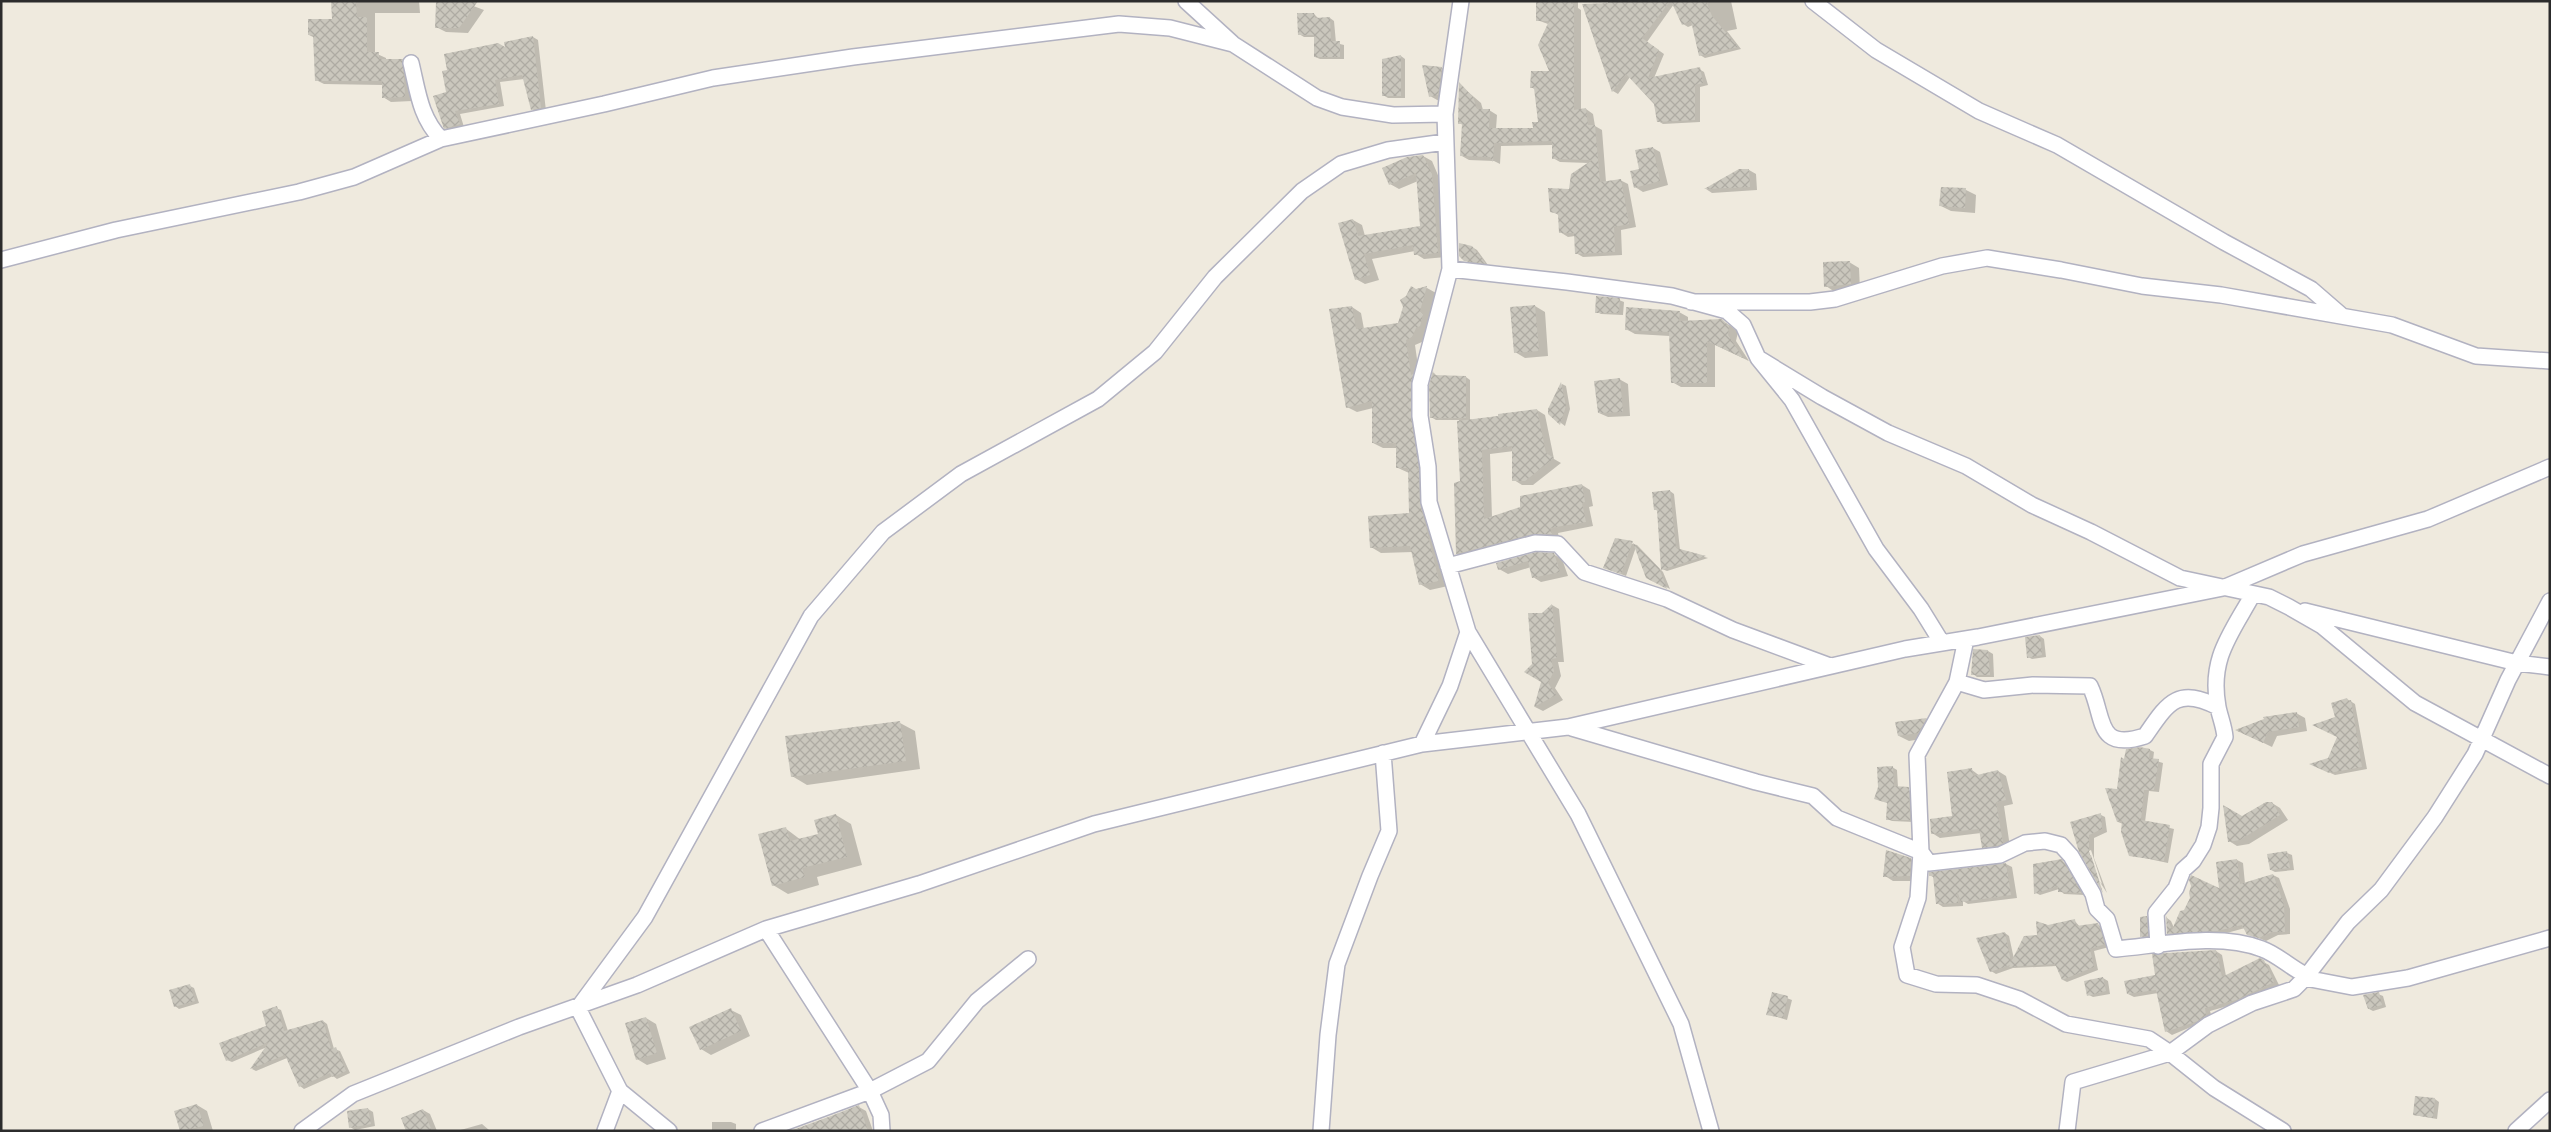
<svg xmlns="http://www.w3.org/2000/svg" width="2551" height="1132" font-family="'Noto Sans',sans-serif">
<defs>
<pattern id="building-cross-hatch" width="8" height="8" patternUnits="userSpaceOnUse" patternTransform="scale(1.25)"><rect width="8" height="8" fill="#cac7bd"/><path d="M0 0l8 8M0 8l8-8" fill="none" stroke="#aeaba3"/></pattern>
</defs>
<rect width="100%" height="100%" fill="#efeade"/>
<!-- shadow -->
<path fill="#0003" fill-rule="evenodd" d="M333,1H419L420,13H375V53L386,58V60H403L410,64L412,101L391,102L383,97V85L324,84L316,80L315,38L309,35L333,21Z
M446,1H460L484,10L468,33L446,32L436,27Z
M1538,1H1578V8L1581,10V110L1586,109L1593,114L1595,126L1602,130L1606,182L1620,180L1628,184L1636,227L1621,230L1622,255L1583,257L1576,253L1575,236L1568,237L1560,232V216L1552,211L1589,163L1560,162L1553,158V145L1501,146L1500,164L1494,161L1469,160L1462,156L1463,125L1459,123L1460,85L1481,103L1483,110H1489L1497,115L1496,129L1534,130L1539,123L1536,90L1531,87L1551,73L1548,24L1537,20Z
M1610,1H1731L1737,29L1727,31L1741,49L1705,58L1700,55L1693,25L1688,27L1683,24L1674,4L1647,42L1664,54L1654,78L1699,69L1704,72L1708,85L1700,87V122L1663,124L1658,121L1655,103L1630,77L1618,94L1613,91L1583,5H1610Z
M1314,14L1319,19L1330,18L1334,21L1336,43L1344,45V59H1320L1315,57V37H1304L1299,34Z
M533,37L538,40L546,111L538,112L532,109L524,79L500,82L504,106L460,114L464,127L451,131L445,128L448,93L507,49Z
M1401,56L1405,59V98H1388L1383,95Z
M1442,68L1451,73L1447,99L1439,101L1430,96Z
M1653,148L1660,152L1668,185L1643,192L1635,187L1640,170Z
M1423,156L1432,161L1440,180L1446,257L1424,259L1416,254L1415,251L1372,259L1379,280L1365,284L1356,279L1353,220L1362,225L1365,236L1422,227L1418,181L1399,189L1390,184Z
M1749,170L1756,174L1757,190L1712,193L1706,189L1739,171Z
M1942,188L1966,190L1976,195L1975,213L1951,211L1941,206Z
M1472,247L1477,250L1488,265L1470,263L1465,260Z
M1849,262L1859,268L1860,290L1835,292L1826,286Z
M1427,288L1436,293L1430,317L1432,320L1422,342L1415,345L1420,380V422L1448,586L1430,590L1420,584L1413,552L1381,553L1371,547L1410,514L1409,473L1398,468V448H1383L1373,443V408L1357,412L1347,407L1352,307L1361,313L1364,329L1399,324L1416,290Z
M1619,300L1624,302L1623,315L1601,314L1597,312Z
M1535,306L1545,312L1548,356L1525,358L1515,352Z
M1679,312L1688,317V322L1722,321L1731,326L1738,332L1736,341L1749,361L1715,345V387H1681L1672,382L1670,336L1635,334L1626,329Z
M1434,373L1438,377H1466L1470,380V421L1537,410L1545,415L1554,459L1561,463L1533,485H1522L1514,480V451L1490,454L1492,518L1582,485L1590,490L1593,506L1589,507L1593,526L1558,533L1559,538L1465,558L1457,554L1462,482L1459,420H1436L1431,417V385Z
M1619,379L1628,384L1630,416L1608,417L1599,413Z
M1562,384L1566,386L1570,409L1565,426L1549,414Z
M1670,491L1674,494L1680,550L1708,558L1667,571L1662,569L1658,511L1656,510Z
M1615,539L1637,545L1663,572L1670,589L1647,577L1636,547L1626,576L1605,568Z
M1553,554L1562,559L1568,576L1541,582L1533,577L1531,567L1508,574L1499,569L1498,564Z
M1552,605L1559,609L1564,662H1558L1561,676L1555,688L1563,700L1543,711L1535,707L1542,681L1543,615Z
M2040,636L2044,639L2046,657L2032,659L2028,657Z
M1975,651H1988L1993,654L1994,677H1977L1973,674Z
M2347,699L2355,704L2367,769L2335,775L2315,766L2329,759L2339,737Z
M2296,713L2305,718L2307,731L2277,736L2272,747L2245,734Z
M1927,719L1936,724L1928,738L1909,741L1899,736L1897,723Z
M900,723L915,731L920,769L807,785L792,776Z
M2150,750L2154,752L2153,760L2163,763L2159,792L2149,791L2145,822L2174,829L2168,863L2130,855L2123,824L2118,822L2107,789L2119,790L2125,760Z
M1892,767L1897,770L1898,788L1913,791L1914,822L1892,821L1887,819Z
M1972,770L1980,776L1998,771L2006,776L2013,804L2004,806L2010,847L1991,851L1983,847L1981,833L1940,838L1932,833L1953,817L1948,773Z
M2272,803L2280,808L2288,820L2249,844L2237,846L2229,841L2242,818Z
M836,815L851,824L862,865L817,877L819,885L788,894L773,885L785,828L801,840L820,835Z
M2101,815L2105,817L2107,832L2094,838V858L2107,893L2080,851L2071,823ZM2091,850L2102,884L2098,880L2089,851Z
M2287,853L2292,855L2294,870L2275,872L2271,870Z
M1911,859L1919,864L1918,881H1893L1885,876Z
M2237,860L2243,863L2245,884L2273,875L2279,878L2290,909V934L2278,935L2266,941L2248,934L2245,928L2223,934L2174,936L2168,933L2167,918L2171,921L2174,928L2221,890Z
M2061,861L2066,864L2085,895L2064,894L2059,889L2040,895L2036,893Z
M2006,864L2012,867L2017,898L1968,904L1963,901V906L1943,907L1937,903L1934,878L1930,875Z
M2147,917L2151,920L2152,938L2146,939L2141,936Z
M2074,920L2080,927L2097,924L2102,927L2109,947L2094,951L2098,970L2067,982L2063,980L2057,966L2013,968L1996,974L1991,971L2005,933L2009,936L2014,959L2048,926Z
M2216,951L2222,955L2226,976L2260,960L2269,965L2279,985L2242,1002L2210,1011L2212,1018L2172,1035L2166,1031L2158,993L2134,997L2128,994L2157,976Z
M2103,978L2108,981L2110,994L2093,997L2089,995Z
M190,986L194,988L199,1003L179,1009L175,1006Z
M1773,993L1792,1000L1787,1020L1768,1014Z
M2378,994L2383,996L2386,1007L2373,1011L2369,1009Z
M276,1008L281,1010L288,1031L323,1021L327,1024L334,1049L340,1051L350,1073L337,1079L333,1076L304,1089L300,1086L287,1058L256,1071L252,1069L267,1047L232,1062L227,1060L268,1027Z
M731,1010L741,1015L750,1036L711,1055L701,1049Z
M646,1018L656,1024L666,1059L647,1065L637,1059Z
M2435,1099L2439,1102L2437,1119L2414,1115Z
M197,1105L207,1111L213,1131H181Z
M859,1107L866,1111L873,1131H812Z
M368,1109L373,1112L375,1126L355,1130L350,1127Z
M423,1110L430,1114L437,1131H408Z
M712,1122H731L736,1124V1131H712Z
M482,1124L489,1130L457,1131Z"/>
<!-- building -->
<path fill="url(#building-cross-hatch)" d="M331,1H356L357,17H367V52H379V59H403L405,97L382,98V81H315L313,35H308V19H332Z
M478,1L459,28H435L436,2Z
M1536,1H1571V4H1574V110L1586,108L1588,125H1595L1600,182L1621,179L1629,224L1614,227L1615,252L1575,254L1574,233H1559L1558,214L1550,212L1548,188L1569,189L1571,174L1592,160L1552,159V141L1494,143L1493,162L1490,157L1460,156L1462,124H1458L1459,82L1473,97L1477,109H1490L1489,128H1533L1532,122H1538L1534,88H1530L1531,71H1549L1538,45L1549,21H1536Z
M1608,1H1670L1642,38L1659,50L1648,78L1700,67L1703,83L1695,85V120L1657,122L1654,104L1626,74L1612,92L1582,4L1608,3Z
M1671,1H1706L1712,16L1738,47L1699,56L1691,21L1682,25Z
M1297,13H1314L1315,18L1330,17L1331,41H1340V57H1314V35H1298Z
M533,36L541,108L531,110L522,75L495,80L499,104L455,111L460,124L444,129L433,96L446,92L442,71L447,70L444,54L498,43L505,47L504,42Z
M1401,55V96H1382V59Z
M1422,65L1442,67L1438,95L1429,97Z
M1653,147L1660,181L1634,188L1630,171L1639,169L1635,150Z
M1423,155L1432,174L1438,253L1414,255L1413,245L1364,254L1370,275L1355,280L1338,223L1353,219L1358,236L1420,226L1416,173L1389,185L1382,168L1407,157Z
M1739,169H1749L1750,187L1704,189Z
M1941,187L1966,188L1965,208L1939,206Z
M1459,243L1472,246L1486,264L1464,261L1459,256Z
M1850,261L1851,284L1824,287L1823,262Z
M1411,286L1416,289L1427,286L1420,311L1423,314L1420,326L1416,328L1412,337L1406,340L1411,375L1413,374L1411,416L1419,468H1416L1419,471L1420,503L1439,581L1419,585L1410,546L1370,548L1368,516L1409,513L1408,468H1396V443H1372V401L1346,408L1329,309L1352,306L1356,329L1398,323L1403,307L1400,300L1406,296Z
M1596,296L1620,298L1619,313H1595Z
M1535,305L1539,351L1514,353L1510,307Z
M1626,307L1680,311L1679,321L1722,319L1729,326L1728,335L1743,358L1707,341V383H1671L1669,332L1625,330Z
M1433,371L1434,375L1466,376V418H1430L1429,385Z
M1620,378L1623,412L1598,413L1594,381Z
M1561,382L1566,406L1560,425L1548,414V409Z
M1537,409L1546,453L1554,458L1525,481H1512V446L1482,450L1484,519L1520,507V496L1582,484L1585,502L1582,503L1586,522L1550,528L1552,534H1533L1456,554L1454,483L1460,481L1457,421L1498,416V414Z
M1670,490L1676,548L1706,556L1661,570L1657,510H1654L1652,492Z
M1615,538L1633,541L1621,574L1603,568Z
M1633,543L1659,568L1667,589L1646,578Z
M1536,552L1554,553L1560,572L1532,578L1528,561L1498,570L1496,563Z
M1552,604L1557,658L1551,659L1554,671L1548,683L1556,695L1534,707L1541,682L1524,672L1532,664L1528,613H1542Z
M2040,635L2042,655L2027,658L2025,637Z
M1973,649L1988,650L1990,675H1971Z
M2347,698L2348,701L2351,700L2362,767L2329,773L2309,764L2328,758L2337,737L2312,725L2335,717L2331,703Z
M2297,712L2299,727L2268,732L2263,743L2235,730L2264,719L2263,717Z
M1927,718L1918,733L1898,736L1895,722Z
M900,721L906,761L791,777L785,736Z
M2140,747L2150,749L2149,758L2159,759L2154,790H2144L2141,820L2170,825L2164,861L2129,856L2121,832L2122,820L2117,822L2105,788L2117,789L2121,757L2124,759L2126,749Z
M1893,766L1894,786L1909,787L1910,820H1886L1887,803L1874,799L1878,787L1877,767Z
M1972,768L1973,776L1998,770L2006,800L1996,802L2003,843L1997,846L1982,848L1979,829L1931,834L1930,819L1952,816L1947,772Z
M2266,802H2272L2280,815L2240,840L2228,842L2223,805L2242,816Z
M2101,813L2102,829L2089,835V855H2091L2103,893L2079,852L2070,822Z
M836,814L847,857L802,868L805,877L772,886L758,834L786,827L790,841L818,834L814,820Z
M1886,850L1911,858L1910,876L1883,877Z
M2287,851L2290,868L2270,870L2267,854Z
M2062,859L2082,893L2058,892V886L2034,894L2033,864Z
M2237,859L2240,884L2273,874L2284,905L2285,932H2272L2259,938L2247,935L2242,925L2217,931L2167,934L2166,916L2172,930L2180,911L2184,910L2190,898L2189,893L2191,886L2189,880L2191,875L2219,888L2216,862Z
M2006,863L2011,895L1961,902L1957,891L1958,903L1936,904L1933,876H1929V872Z
M2147,916L2148,936L2140,937V917Z
M2075,919L2076,926L2098,923L2105,944L2090,949L2094,967L2062,980L2055,964L2009,967L2010,965L1990,972L1976,938L2005,932L2011,962L2024,936L2037,935L2036,921L2048,925Z
M2216,950L2222,977L2260,958L2264,960L2274,982L2236,1000L2205,1008L2206,1015L2198,1021L2165,1032L2156,990L2127,994L2124,981L2155,975L2152,954Z
M2103,977L2106,991L2087,996L2084,981Z
M190,984L195,1001L174,1007L169,990Z
M1772,992L1788,996L1783,1018L1766,1015Z
M2379,992L2382,1005L2368,1009L2363,995Z
M277,1006L284,1031L323,1020L331,1049L336,1047L346,1071L332,1077L330,1073L299,1087L285,1055L250,1069L269,1042L226,1061L219,1043L266,1026L262,1011Z
M731,1008L741,1031L700,1050L689,1027Z
M646,1017L657,1053L636,1060L625,1023Z
M2415,1096L2435,1098L2433,1118L2413,1115Z
M197,1104L204,1126L180,1131L174,1111Z
M859,1105L868,1131H790L831,1116Z
M368,1108L371,1124L349,1128L347,1111Z
M423,1109L432,1131H406L401,1118Z"/>
<g fill="none" stroke-linecap="round" stroke-linejoin="round">
<defs>
<path id="minor" d="M1186,1L1232,43
M1461,1L1445,114L1450,269L1420,384V416L1428,467L1429,502L1468,632L1578,814L1681,1024L1711,1131
M1813,1L1876,50L1979,111L2057,145L2224,242L2311,289L2341,315
M411,63C418,92 420,117 441,139
M1,260L116,230L299,192L354,177L441,139L604,104L713,78L853,57L1119,24L1170,28L1233,44L1317,98L1342,107L1393,115L1445,114
M1450,269L1567,282L1672,296L1727,311L1743,325L1758,358L1792,400L1876,549L1921,609L1942,643
M1691,302H1810L1835,299L1942,266L1987,258L2061,270L2142,286L2221,295L2392,325L2476,356L2550,361
M1758,358L1822,397L1888,433L1966,466L2032,505L2091,532L2180,578L2269,597L2289,607L2322,626L2415,703L2550,776
M1448,566L1535,543L1558,544L1584,572L1667,599L1733,630L1830,666
M2305,611L2517,663L2550,667
M1966,639L1957,682L1917,755L1921,852L1929,863L2000,855L2025,843L2045,841L2061,845L2071,856L2093,894L2097,909L2107,919L2116,949C2161,945 2219,932 2262,949C2276,954 2289,966 2302,973L2305,978L2352,987L2408,978L2550,938
M1957,682L1984,690L2033,685L2090,686C2105,717 2095,752 2145,736C2168,703 2177,686 2218,707
M1572,728L1756,782L1813,796L1837,818L1921,852L1918,898L1902,947L1907,975L1936,984L1977,985L2019,999L2066,1024L2149,1039L2170,1053L2214,1088L2283,1131
M1422,744L1450,686L1468,632
M766,929L870,1091L881,1115L882,1131
M2158,946L2156,913L2176,888L2183,870L2193,861L2203,845L2209,827L2211,808V764L2225,737C2224,726 2220,717 2218,707C2209,658 2231,634 2253,594
M620,1091L669,1131
M302,1131L353,1094L519,1027L637,985L766,929L919,884L1094,824L1422,744L1568,727L1905,649L1978,637L2223,588L2303,554L2428,519L2550,467
M605,1131L620,1091L578,1008L645,917L811,616L883,532L961,474L1098,399L1155,352L1215,277L1302,191L1341,164L1388,150L1445,142
M762,1131L870,1091L928,1061L977,1001L1028,959
M1321,1131L1328,1035L1337,964L1370,876L1389,831L1383,753
M2067,1131L2073,1082L2170,1053L2208,1025L2252,1003L2294,989L2305,978L2348,922L2381,890L2435,817L2475,754L2508,680L2550,601
M2516,1131L2550,1100"/>
</defs>
<!-- minor casing -->
<use href="#minor" stroke="#b2b2c1" stroke-width="18"/>
<!-- minor -->
<use href="#minor" stroke="#fff" stroke-width="15"/>
</g>
<!-- border -->
<rect width="2551" height="1132" fill="none" stroke="#2c2c2c" stroke-width="5"/>
</svg>
